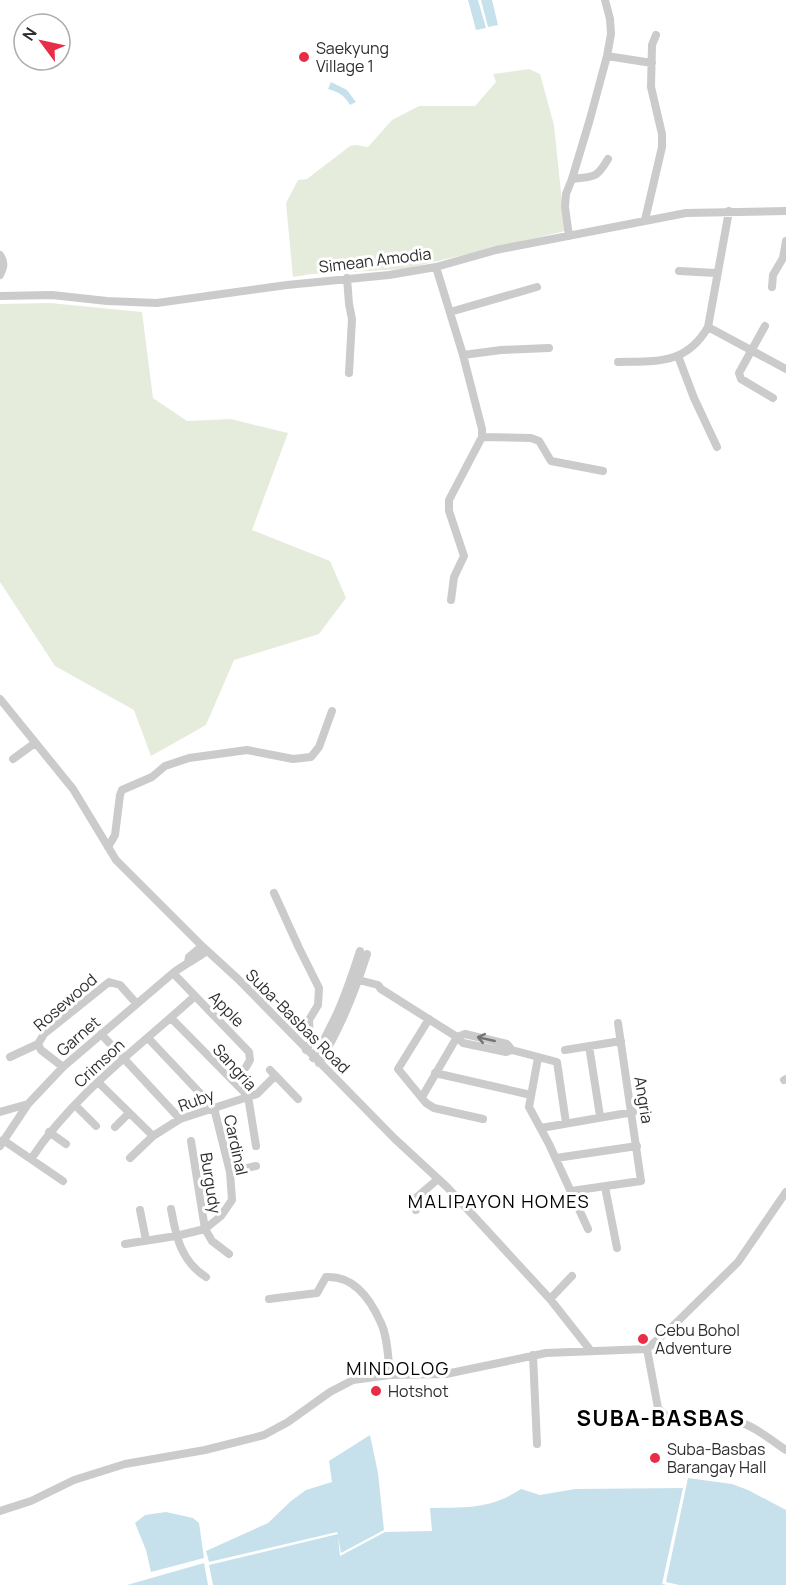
<svg xmlns="http://www.w3.org/2000/svg" width="786" height="1585" font-family="Manrope,sans-serif">
<rect width="100%" height="100%" fill="#fff"/>
<!-- green -->
<path fill="#e6ecdc" d="M529,69L540,74L554,125L565,231L404,269L311,274L293,277L286,203L298,180L307,179L350,146L356,145L368,147L392,120L419,106H475L496,82L493,74Z
M50,303L142,312L153,398L187,421L231,419L288,433L252,530L330,561L346,598L319,634L234,660L206,725L151,756L134,710L55,666L0,582V304Z"/>
<!-- water -->
<path fill="#c7e1ec" d="M468,0H478L486,28L476,30Z
M481,0H492L498,25L488,27Z
M331,82L347,90L356,102L350,105C345,96 339,92 328,89Z
M370,1435L378,1473L384,1530L341,1553L338,1537L340,1556L385,1532L432,1531L430,1508C466,1507 489,1510 521,1489L540,1495L575,1489L683,1488L662,1584L667,1585H213L209,1565L338,1534L337,1532L209,1562L206,1551L268,1523L291,1501L306,1490L332,1482L329,1461Z
M688,1478L732,1484L748,1490L786,1510V1585H679L666,1582Z
M166,1512L193,1518L199,1523L204,1558L151,1572L146,1550L135,1523L145,1515Z
M204,1563L208,1585H127Z"/>
<g fill="none" stroke-linecap="round" stroke-linejoin="round">
<!-- minor -->
<path stroke="#cbcbcb" stroke-width="8" d="M607,56L652,63
M572,179C595,176 596,179 608,159
M645,220L662,147V134L651,87L652,45L656,35
M569,236L565,207L566,194L572,179L590,119L607,56L611,34L610,19L605,0
M0,255C5,262 4,267 0,275
M436,267L463,355L482,429V437L449,500V511L464,556L454,577L451,600
M679,271L716,273
M347,278L349,304L352,319L349,373
M772,287L773,275L783,258L786,241
M0,296L52,295L107,301L157,303L287,285L389,275L436,267L496,250L686,213L786,211
M450,312L537,287
M765,326L739,373L741,379L773,398
M708,327L786,369
M463,355L501,350L549,348
M678,356L694,398L717,447
M618,362C657,361 686,365 708,327L729,211
M482,437L531,438L539,441L551,461L603,471
M0,699L73,789L116,860L202,946L238,979L395,1139L447,1187L550,1299L591,1351
M13,759L35,743
M108,847L115,835L120,795L122,790L152,777L165,766L189,758L247,750L293,759L311,757L319,747L332,711
M274,893L299,948L319,988L318,1005L309,1020L310,1043L306,1050
M188,962L189,957L202,946
M173,973L249,1052L250,1060L246,1067
M351,978L378,985L381,989L457,1037L463,1043L506,1052L512,1050L557,1062L566,1123
M171,1018L248,1096L256,1146
M429,1019L398,1069L426,1103L434,1108L483,1119
M101,1034L180,1119
M457,1037L465,1034L507,1044L512,1050
M38,1044L41,1050L63,1067
M589,1046L600,1116
M565,1050L621,1041
M10,1057L38,1044L44,1034L109,982L120,985L136,1003
M313,1058C336,1022 347,991 360,951
M538,1058L529,1107L549,1144L588,1229
M319,1063C341,1027 354,994 367,954
M270,1070L298,1099
M435,1073L531,1095
M784,1080L786,1079
M98,1082L153,1136
M422,1097L457,1037
M75,1105L96,1126
M0,1112L28,1104
M115,1127L129,1113
M541,1128L633,1112
M49,1132L66,1144
M3,1140L63,1181
M191,1141L205,1229L212,1241L229,1254
M0,1146L28,1104L63,1067L173,973C185,964 196,959 207,951
M130,1158L153,1136L180,1119L257,1094L275,1076
M556,1158L637,1146
M31,1159C74,1094 138,1048 195,996
M230,1172L256,1166
M605,1187L617,1248
M571,1191L641,1181L618,1023
M171,1209C176,1237 181,1261 206,1277
M140,1210L146,1240
M416,1210L415,1200L417,1197L438,1179
M125,1244L176,1236L205,1229L221,1216L232,1200L230,1172L214,1108L148,1038
M269,1299L317,1293L326,1277C355,1275 371,1300 381,1323C388,1338 388,1359 390,1375
M550,1299L572,1276
M647,1349L658,1408L669,1419C691,1427 714,1415 736,1421C753,1425 771,1440 786,1450
M533,1355L537,1444
M0,1511L31,1501L74,1480L125,1464L205,1450L264,1435L288,1422L330,1392L353,1380L390,1375L446,1374L546,1353L647,1349L675,1324L738,1262L786,1192"/>
</g>
<!-- one-way arrows -->
<defs><path id="oneway-shaft" d="M-6 0H5M1.5-3L5.5 0L1.5 3" fill="none" stroke-width="1.6" stroke-linecap="round" stroke-linejoin="round" transform="scale(1.5)"/></defs>
<use stroke="#757575" href="#oneway-shaft" transform="translate(486 1039) rotate(-167)"/>
<!-- markers -->
<g fill="#e92d48" stroke="#fff" stroke-width="2">
<circle cx="304" cy="57" r="6"/>
<circle cx="643" cy="1339" r="6"/>
<circle cx="376" cy="1391" r="6"/>
<circle cx="655" cy="1458" r="6"/>
</g>
<g text-anchor="middle" stroke-width="6" stroke-linejoin="round" paint-order="stroke">
<!-- poi labels -->
<g font-size="16" fill="#2e2e2e" stroke="#fff" text-anchor="start">
<text x="316" y="54">Saekyung<tspan x="316" dy="18">Village 1</tspan></text>
<text x="655" y="1336">Cebu Bohol<tspan x="655" dy="18">Adventure</tspan></text>
<text x="388" y="1397">Hotshot</text>
<text x="667" y="1455">Suba-Basbas<tspan x="667" dy="18">Barangay Hall</tspan></text>
</g>
<!-- street labels -->
<g font-size="16" fill="#2e2e2e" stroke="#fff">
<text transform="translate(375 260) rotate(-7)" y="6">Simean Amodia</text>
<text transform="translate(65 1002) rotate(-41)" y="6">Rosewood</text>
<text transform="translate(227 1009) rotate(46)" y="6">Apple</text>
<text transform="translate(298 1021) rotate(45)" y="6">Suba-Basbas Road</text>
<text transform="translate(78 1036) rotate(-41)" y="6">Garnet</text>
<text transform="translate(99 1063) rotate(-43)" y="6">Crimson</text>
<text transform="translate(235 1067) rotate(48)" y="6">Sangria</text>
<text transform="translate(196 1100) rotate(-20)" y="6">Ruby</text>
<text transform="translate(644 1100) rotate(81)" y="6">Angria</text>
<text transform="translate(236 1145) rotate(78)" y="6">Cardinal</text>
<text transform="translate(211 1183) rotate(81)" y="6">Burgudy</text>
</g>
<!-- neighbourhood labels -->
<g font-size="18" letter-spacing="1.5" fill="#000" stroke="#fff">
<text x="499" y="1208">MALIPAYON HOMES</text>
<text x="398" y="1375">MINDOLOG</text>
</g>
<!-- district labels -->
<g font-size="22" font-weight="bold" letter-spacing="1.5" fill="#000" stroke="#fff">
<text x="661" y="1426">SUBA-BASBAS</text>
</g>
</g>
<!-- north arrow -->
<g transform="translate(42 42) rotate(303)"><circle r="28" fill="#ffffff" stroke="#ababab" stroke-width="1.5"/>
<path d="M0-4.5L10 22L0 15L-10 22Z" fill="#e92d48"/>
<text y="-9" font-size="16" font-weight="bold" text-anchor="middle" fill="#2e2e2e">N</text>
</g>
</svg>
